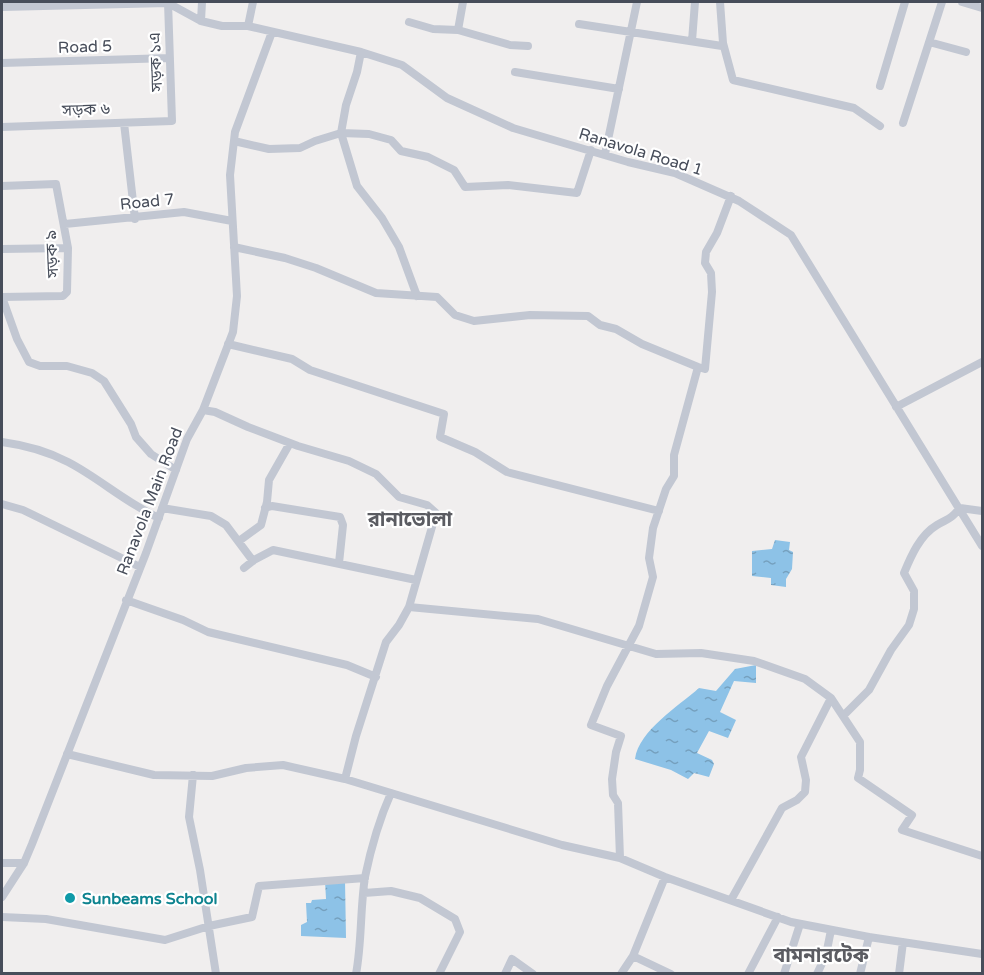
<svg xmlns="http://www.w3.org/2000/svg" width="984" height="975" font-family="'Varela Round','Noto Sans Bengali',sans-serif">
<defs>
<pattern id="water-ripples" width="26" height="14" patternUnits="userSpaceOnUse" patternTransform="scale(1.5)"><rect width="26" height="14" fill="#8dc2e7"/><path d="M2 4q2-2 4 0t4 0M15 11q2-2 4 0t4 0" fill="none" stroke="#75a0be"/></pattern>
</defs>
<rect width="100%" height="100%" fill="#f0eeee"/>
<!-- water -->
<path fill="url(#water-ripples)" d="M775,540L790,542L789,550L793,552L792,569L786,579V587L771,585V578L752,576V551L772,549Z
M756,665V683L734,681L720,712L736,720L728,738L709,731L697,753L712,760L714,764L709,777L694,773L688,779L671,770L635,759C639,730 679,706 699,688L716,691L735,669Z
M345,880L346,938L301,936V925L307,922L306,903H311L312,900L326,899L325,881Z"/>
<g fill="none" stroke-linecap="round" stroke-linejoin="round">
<!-- minor -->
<path stroke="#c2c7d2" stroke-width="8" d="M463,2L458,30L510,45L528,46
M962,2L982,8
M2,7L168,3L201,21L222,26H248L361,52L402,65L447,98L513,128L628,162L675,173L739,201L791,235L982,546
M201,21L202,2
M409,22L433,29L458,30
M579,24L722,46L723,43L720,2
M248,26L253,2
M692,41L695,2
M929,42L966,52
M723,43L733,80L854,108L880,126
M361,52L357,72L346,105L341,133L357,186L382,218L399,247L417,296
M2,63L170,58
M515,72L619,89
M880,86L905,2
M124,123L135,219
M903,123L942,2
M2,127L172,121L168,2
M234,141L269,149L300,148L315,141L341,133L369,134L391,140L401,151L428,157L454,170L465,187L508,185L577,193L591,150
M605,154L637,2
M2,186L56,184L68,248L67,292L63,296L2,297
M65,224L184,212L232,221
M234,247L285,258L316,268L376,293L437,297L455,315L474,321L530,315L588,316L600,325L616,329L642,344L698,367
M2,249L68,248
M2,297L17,339L29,362L40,366H67L92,373L104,381L131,424L136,437L151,454L176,470
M228,344L292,359L310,370L444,414L440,437L475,452L507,472L659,511
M896,407L982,362
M203,410L215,412L248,427L298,446L349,461L376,474L399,497L427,505L436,513L409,607L399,625L386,642L356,736L345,779
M2,442C24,445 47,451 68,462C99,478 126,503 159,518
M2,504L23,510L140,567
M162,508L211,516L226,525L253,561
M265,508L272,506L340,517L343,525L339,563
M239,541L261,525L267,502L269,480L290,443
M244,568L254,560L273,550L416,580
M126,600L183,620L208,632L347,665L376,677
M409,607L538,619L656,654L701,653L754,661L805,679L831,698L860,742V770L858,778L912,815L902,830L982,856
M843,716L869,690L891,650L909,625L914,609V591L904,573C911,556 920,535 937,525C949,518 950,520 960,508L982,511
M67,754L154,775L212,776L246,768L283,765L345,779L562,845L620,858L665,877L791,922L869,937L982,954
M193,775L189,817L200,870L216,974
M620,858L618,803L613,795L612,779L616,752L621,736L591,725L607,686L639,626L653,577L649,558L653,528L666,489L674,476V455L698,367L705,369L712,292L711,273L705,263L706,252L717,233L731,196
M2,863H24
M364,893L391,891L420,898L455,919L460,932L439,974
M2,897L24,863L32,844L146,553L187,439L203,410L233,332L237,296L230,175L235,132L272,32
M731,900L782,808L797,800L805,792L806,780L801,757L831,698
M2,917L46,919L165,940L209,926L252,917L259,886L365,878
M633,956L671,974
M356,974C362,942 360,909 365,877C371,848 379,820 391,793
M505,974L512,959L533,974
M621,974L633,956L665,877
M748,974L778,917
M784,974L800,924
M817,974L826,955L831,930
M860,974L869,937
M899,974L903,942"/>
</g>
<!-- markers -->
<circle fill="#0f9aa8" stroke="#fff" stroke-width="2" cx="70" cy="898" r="6"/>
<g text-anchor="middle" stroke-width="4.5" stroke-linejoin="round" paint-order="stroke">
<!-- street labels -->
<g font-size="16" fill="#474d5a" stroke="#fff">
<text transform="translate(85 46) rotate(-2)" y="6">Road 5</text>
<text transform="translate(155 62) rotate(-92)" y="6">সড়ক ১এ</text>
<text transform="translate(86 109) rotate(-2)" y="6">সড়ক ৬</text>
<text transform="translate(641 151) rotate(17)" y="6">Ranavola Road 1</text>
<text transform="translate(147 201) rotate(-6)" y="6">Road 7</text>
<text transform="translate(51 254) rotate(-93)" y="6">সড়ক ৯</text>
<text transform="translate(149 501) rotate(-69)" y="6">Ranavola Main Road</text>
</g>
<!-- culture labels -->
<g font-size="16" font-weight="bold" fill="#0d838f" stroke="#fff" text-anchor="start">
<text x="82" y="904">Sunbeams School</text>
</g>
<!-- quarter labels -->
<g font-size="20" font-weight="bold" fill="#5b5c62" stroke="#fff">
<text x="410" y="526">রানাভোলা</text>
<text x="821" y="962">বামনারটেক</text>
</g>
</g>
<!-- border -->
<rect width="984" height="975" fill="none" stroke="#474d5a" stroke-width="6"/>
</svg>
